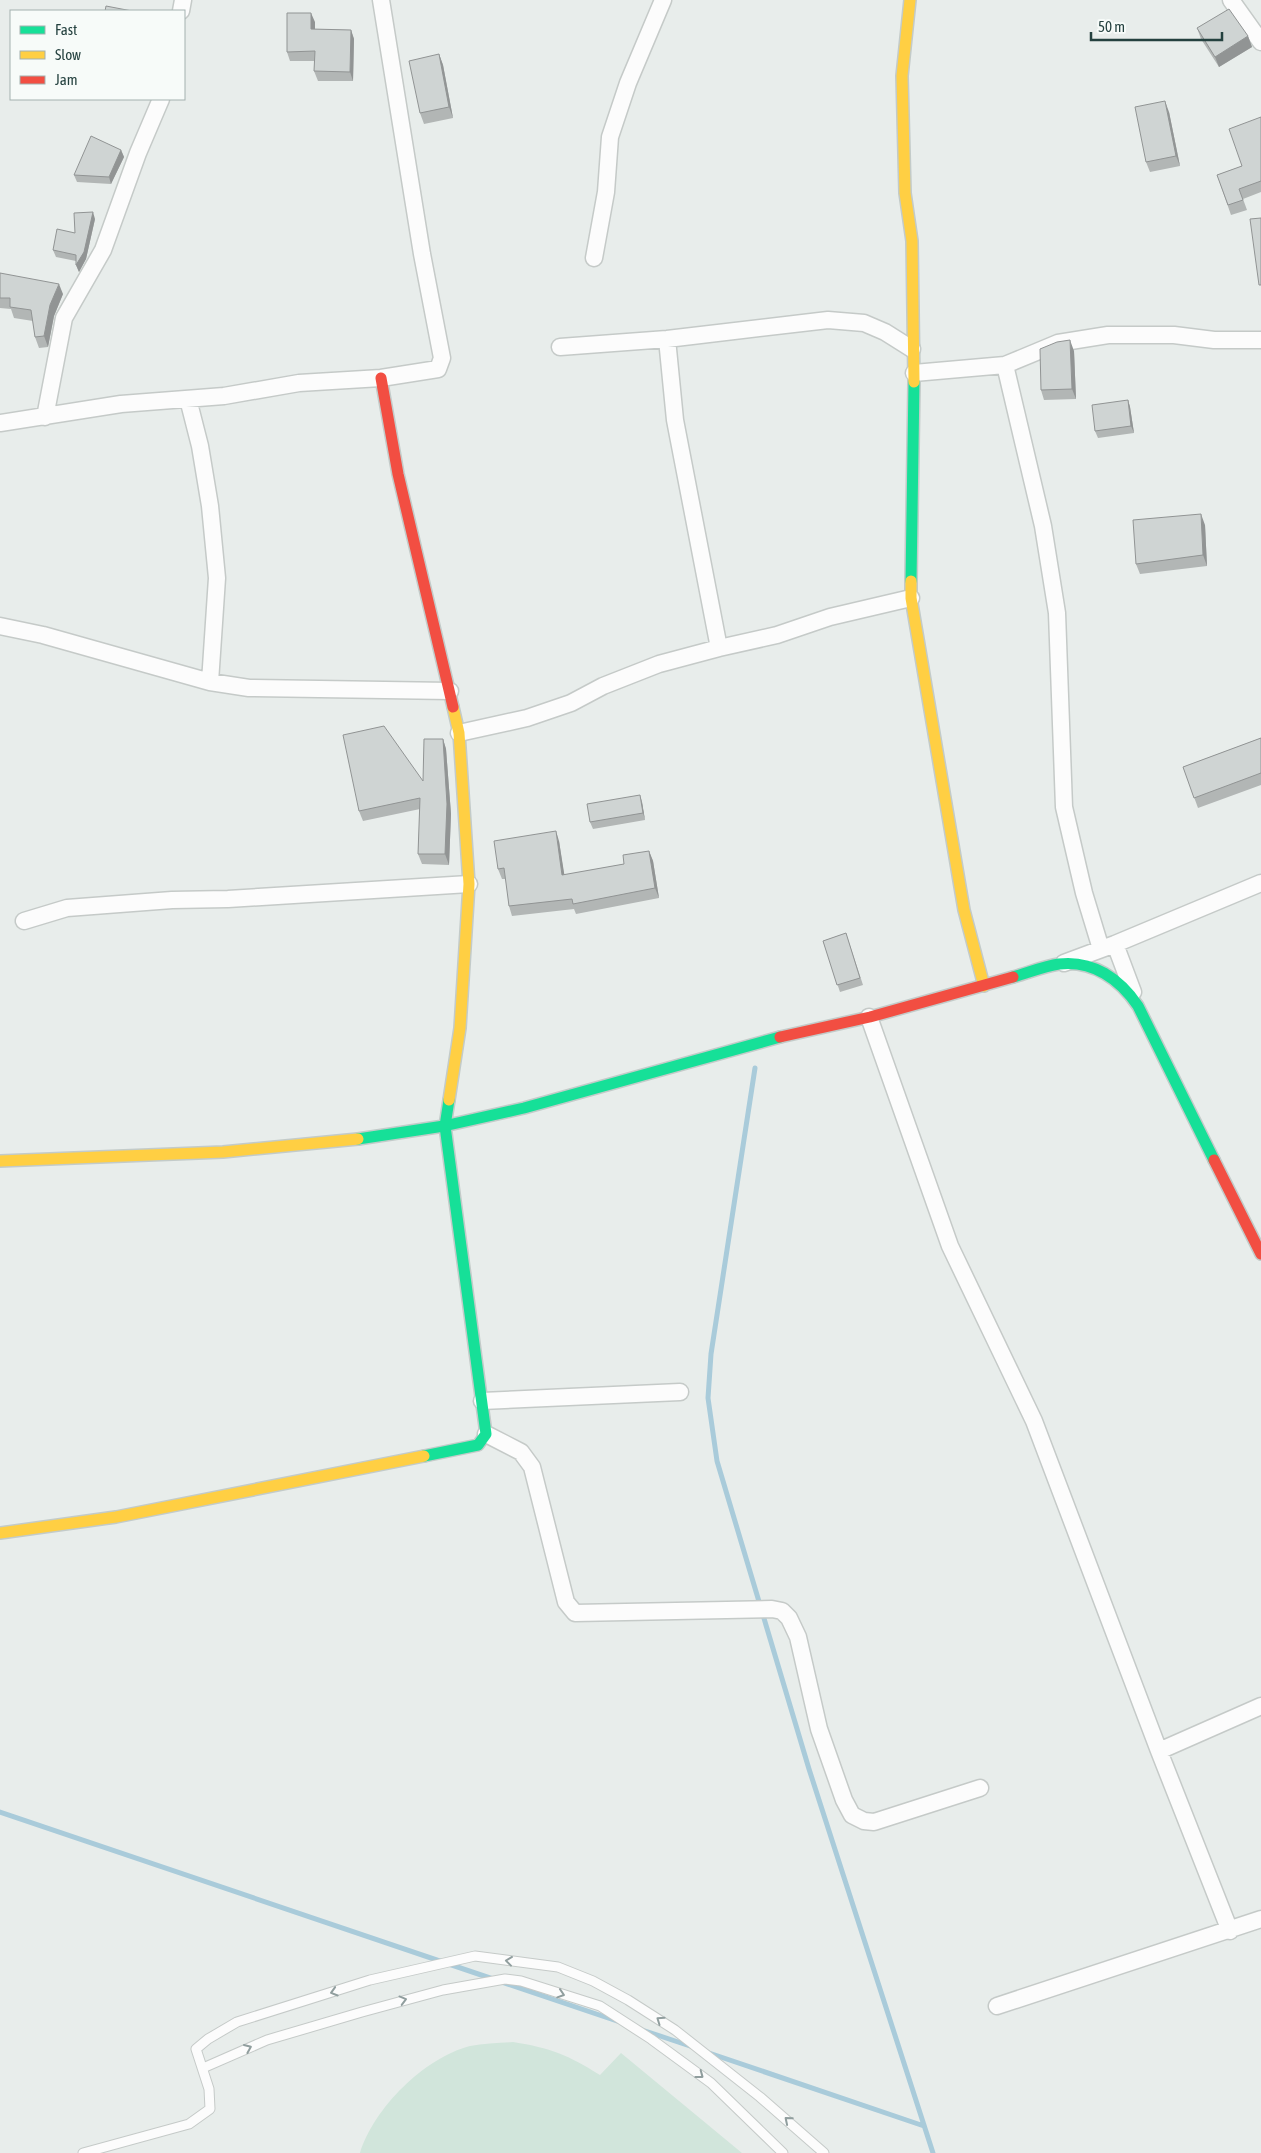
<svg xmlns="http://www.w3.org/2000/svg" width="1261" height="2153" font-family="'Asap Condensed',sans-serif">
<rect width="100%" height="100%" fill="#e8edeb"/>
<!-- green -->
<path fill="#d1e5db" d="M513,2042C551,2048 568,2055 600,2075L621,2053L742,2153H360C374,2108 424,2058 470,2046C484,2043 499,2043 513,2042Z"/>
<g fill="none" stroke-linecap="round" stroke-linejoin="round">
<!-- stream -->
<path stroke="#a9cbda" stroke-width="5" d="M755,1068L711,1354L708,1398L717,1461L809,1769L933,2153
M0,1812L620,2022
M642,2030L693,2047
M706,2052L924,2126"/>
<defs>
<path id="lane" d="M203,2068L267,2040L362,2012L443,1990L505,1979L521,1981L600,2006L651,2039L711,2083L783,2153
M83,2153L189,2124L210,2109L209,2089L196,2049L208,2039L237,2022L370,1980L475,1956L558,1967L593,1981L628,2000L675,2030L760,2097L824,2153"/>
<path id="street" d="M1231,0L1261,42
M181,11L183,0
M594,258L606,192L610,137L628,83L663,0
M667,339L675,420L719,648
M560,347L667,339L828,320L864,323L885,332L912,349
M1005,365L1043,526L1057,613L1064,807L1084,893L1101,949
M914,373L1005,365L1058,343L1108,335H1174L1214,340H1261
M188,399L200,446L210,506L217,578L210,682
M45,417L64,318L103,250L138,153L161,99
M0,423L121,404L224,396L299,383L381,378L438,369L442,358L422,254L381,0
M0,626L43,635L210,682L249,688L450,691
M459,733L527,718L571,703L603,686L659,664L719,648L777,635L830,617L911,598
M24,921L67,908L172,900L228,899L469,884
M1115,944L1133,992
M1064,963L1115,944L1261,883
M869,1017L950,1246L1034,1421L1159,1751L1230,1931
M482,1401L680,1392
M486,1434L521,1452L532,1467L566,1602L575,1613L772,1609L782,1611L789,1618L798,1637L819,1729L844,1800L852,1815L864,1821L874,1822L980,1788
M1159,1751L1261,1706
M997,2006L1261,1919"/>
<path id="fast" d="M911,581L914,382
M1013,977C1028,973 1044,966 1059,964C1093,960 1120,979 1138,1006L1214,1160
M358,1139L444,1126L524,1108L780,1037
M424,1456L478,1445L486,1434L445,1126L449,1100"/>
<path id="slow" d="M910,0L902,76L905,193L912,241L914,382
M911,581V598L964,910L984,986
M449,1100L460,1028L469,884L459,733L453,707
M0,1161L223,1152L358,1139
M0,1533L116,1517L424,1456"/>
<path id="jam" d="M381,378L398,474L453,707
M780,1037L870,1017L1013,977
M1214,1160L1261,1254"/>
</defs>
<!-- lane casing -->
<use href="#lane" stroke="#c5cac8" stroke-width="11"/>
<!-- street casing -->
<use href="#street" stroke="#c5cac8" stroke-width="19"/>
<!-- fast casing -->
<use href="#fast" stroke="#c3cbc9" stroke-width="14"/>
<!-- slow casing -->
<use href="#slow" stroke="#c3cbc9" stroke-width="14"/>
<!-- jam casing -->
<use href="#jam" stroke="#c3cbc9" stroke-width="14"/>
<!-- lane -->
<use href="#lane" stroke="#fcfcfc" stroke-width="9"/>
<!-- street -->
<use href="#street" stroke="#fcfcfc" stroke-width="16"/>
<!-- fast -->
<use href="#fast" stroke="#16e098" stroke-width="11"/>
<!-- slow -->
<use href="#slow" stroke="#ffcf43" stroke-width="11"/>
<!-- jam -->
<use href="#jam" stroke="#f24e42" stroke-width="11"/>
</g>
<!-- wall -->
<path fill="#b2b6b5" d="M315,22V29L351,30L354,39L353,81H318L314,71L315,61H290L287,52Z
M1197,28L1248,36L1252,47L1219,67L1201,39Z
M439,54L443,65L453,118L424,124L420,113Z
M1169,112L1180,166L1150,172L1146,162Z
M1261,117V192L1243,199L1247,210L1231,215L1217,175L1242,166Z
M121,150L124,157L111,184L77,182L74,175Z
M95,219L86,259L79,272L76,265V261L56,257L53,250L75,233Z
M0,273L63,294L54,316L48,347L39,348L35,337L33,321L14,318L11,309L0,308Z
M1074,351L1076,399L1044,400L1041,390Z
M1128,400L1130,407L1134,433L1098,438L1095,431Z
M1205,525L1207,566L1140,574L1136,564Z
M1261,738V785L1198,808L1183,767Z
M443,739L446,749L451,814L449,865L422,864L418,854L420,809L363,821L359,811L423,781Z
M642,802L645,820L593,829L590,822Z
M559,841L564,875L624,864L649,851L653,861L659,898L576,914L574,909L512,916L509,906L506,879H502L498,869Z
M846,933L863,985L840,992L823,941Z"/>
<!-- shaded-wall -->
<path fill="#919494" d="M311,13L315,22V38L311,29Z
M351,30L354,39L353,81L350,72Z
M1248,36L1252,47L1219,67L1215,57Z
M439,54L443,65L453,118L449,107Z
M1165,101L1169,112L1180,166L1176,156Z
M121,150L124,157L111,184L109,177Z
M93,212L95,219L86,259L79,272L76,265Z
M59,284L63,294L54,316L48,347L44,336L50,305Z
M1070,340L1074,351L1076,399L1072,389Z
M1128,400L1130,407L1134,433L1131,426Z
M1201,514L1205,525L1207,566L1203,555Z
M443,739L446,749L451,814L449,865L445,854Z
M640,795L642,802L645,820L643,813Z
M556,831L559,841L566,885L562,875Z
M649,851L653,861L659,898L655,888Z"/>
<!-- building -->
<path fill="#cfd4d3" stroke="#919494" d="M106,6L132,11H105Z
M1229,9L1248,36L1215,57L1197,28Z
M287,13H311V29L351,30L350,72L314,71L315,51L287,52Z
M439,54L449,107L420,113L409,61Z
M1165,101L1176,156L1146,162L1135,107Z
M1261,117V181L1239,189L1243,200L1228,205L1217,175L1242,166L1229,129Z
M91,136L121,150L109,177L74,175Z
M93,212L84,252L76,265V255L53,250L57,229L75,233L74,213Z
M1261,218V285H1259L1250,219Z
M0,273L59,284L50,305L44,336L35,337L31,310L10,307V298H0Z
M1070,340L1072,389L1041,390L1040,349L1057,342Z
M1128,400L1131,426L1095,431L1092,405Z
M1201,514L1203,555L1136,564L1133,520Z
M384,726L423,781L424,739H443L447,804L445,854H418L420,798L359,811L343,735Z
M1261,738V773L1194,798L1183,767Z
M640,795L643,813L590,822L587,804Z
M556,831L562,875L624,864L623,855L649,851L655,888L573,904L572,899L509,906L504,868L498,869L494,841Z
M846,933L860,978L837,985L823,941Z"/>
<!-- one-way arrows -->
<defs><path id="oneway-chevron" d="M-2-3.5L2.5 0L-2 3.5" fill="none" stroke-width="1.6" stroke-linecap="round" stroke-linejoin="round" transform="scale(1.25)"/></defs>
<g stroke="#909e9e">
<use href="#oneway-chevron" transform="translate(509 1961) rotate(-173)"/>
<use href="#oneway-chevron" transform="translate(334 1992) rotate(163)"/>
<use href="#oneway-chevron" transform="translate(561 1994) rotate(18)"/>
<use href="#oneway-chevron" transform="translate(403 2000) rotate(-15)"/>
<use href="#oneway-chevron" transform="translate(660 2020) rotate(-145)"/>
<use href="#oneway-chevron" transform="translate(248 2048) rotate(-23)"/>
<use href="#oneway-chevron" transform="translate(700 2075) rotate(37)"/>
<use href="#oneway-chevron" transform="translate(788 2120) rotate(-140)"/>
</g>
<!-- legend -->
<rect x="10" y="10" width="175" height="90" fill="#f7fbf9" stroke="#a3b1af"/>
<rect x="20" y="26" width="25" height="8" fill="#16e098" stroke="#a3b1af"/>
<text x="55" y="35" font-size="15" fill="#24413f">Fast</text>
<rect x="20" y="51" width="25" height="8" fill="#ffcf43" stroke="#a3b1af"/>
<text x="55" y="60" font-size="15" fill="#24413f">Slow</text>
<rect x="20" y="76" width="25" height="8" fill="#f24e42" stroke="#a3b1af"/>
<text x="55" y="85" font-size="15" fill="#24413f">Jam</text>
<!-- scale -->
<path d="M1091 32v8h131v-8" fill="none" stroke="#24413f" stroke-width="2.5"/>
<text x="1098" y="32" font-size="15" fill="#24413f" stroke="#f7fbf9" stroke-width="4" paint-order="stroke">50 m</text>
</svg>
